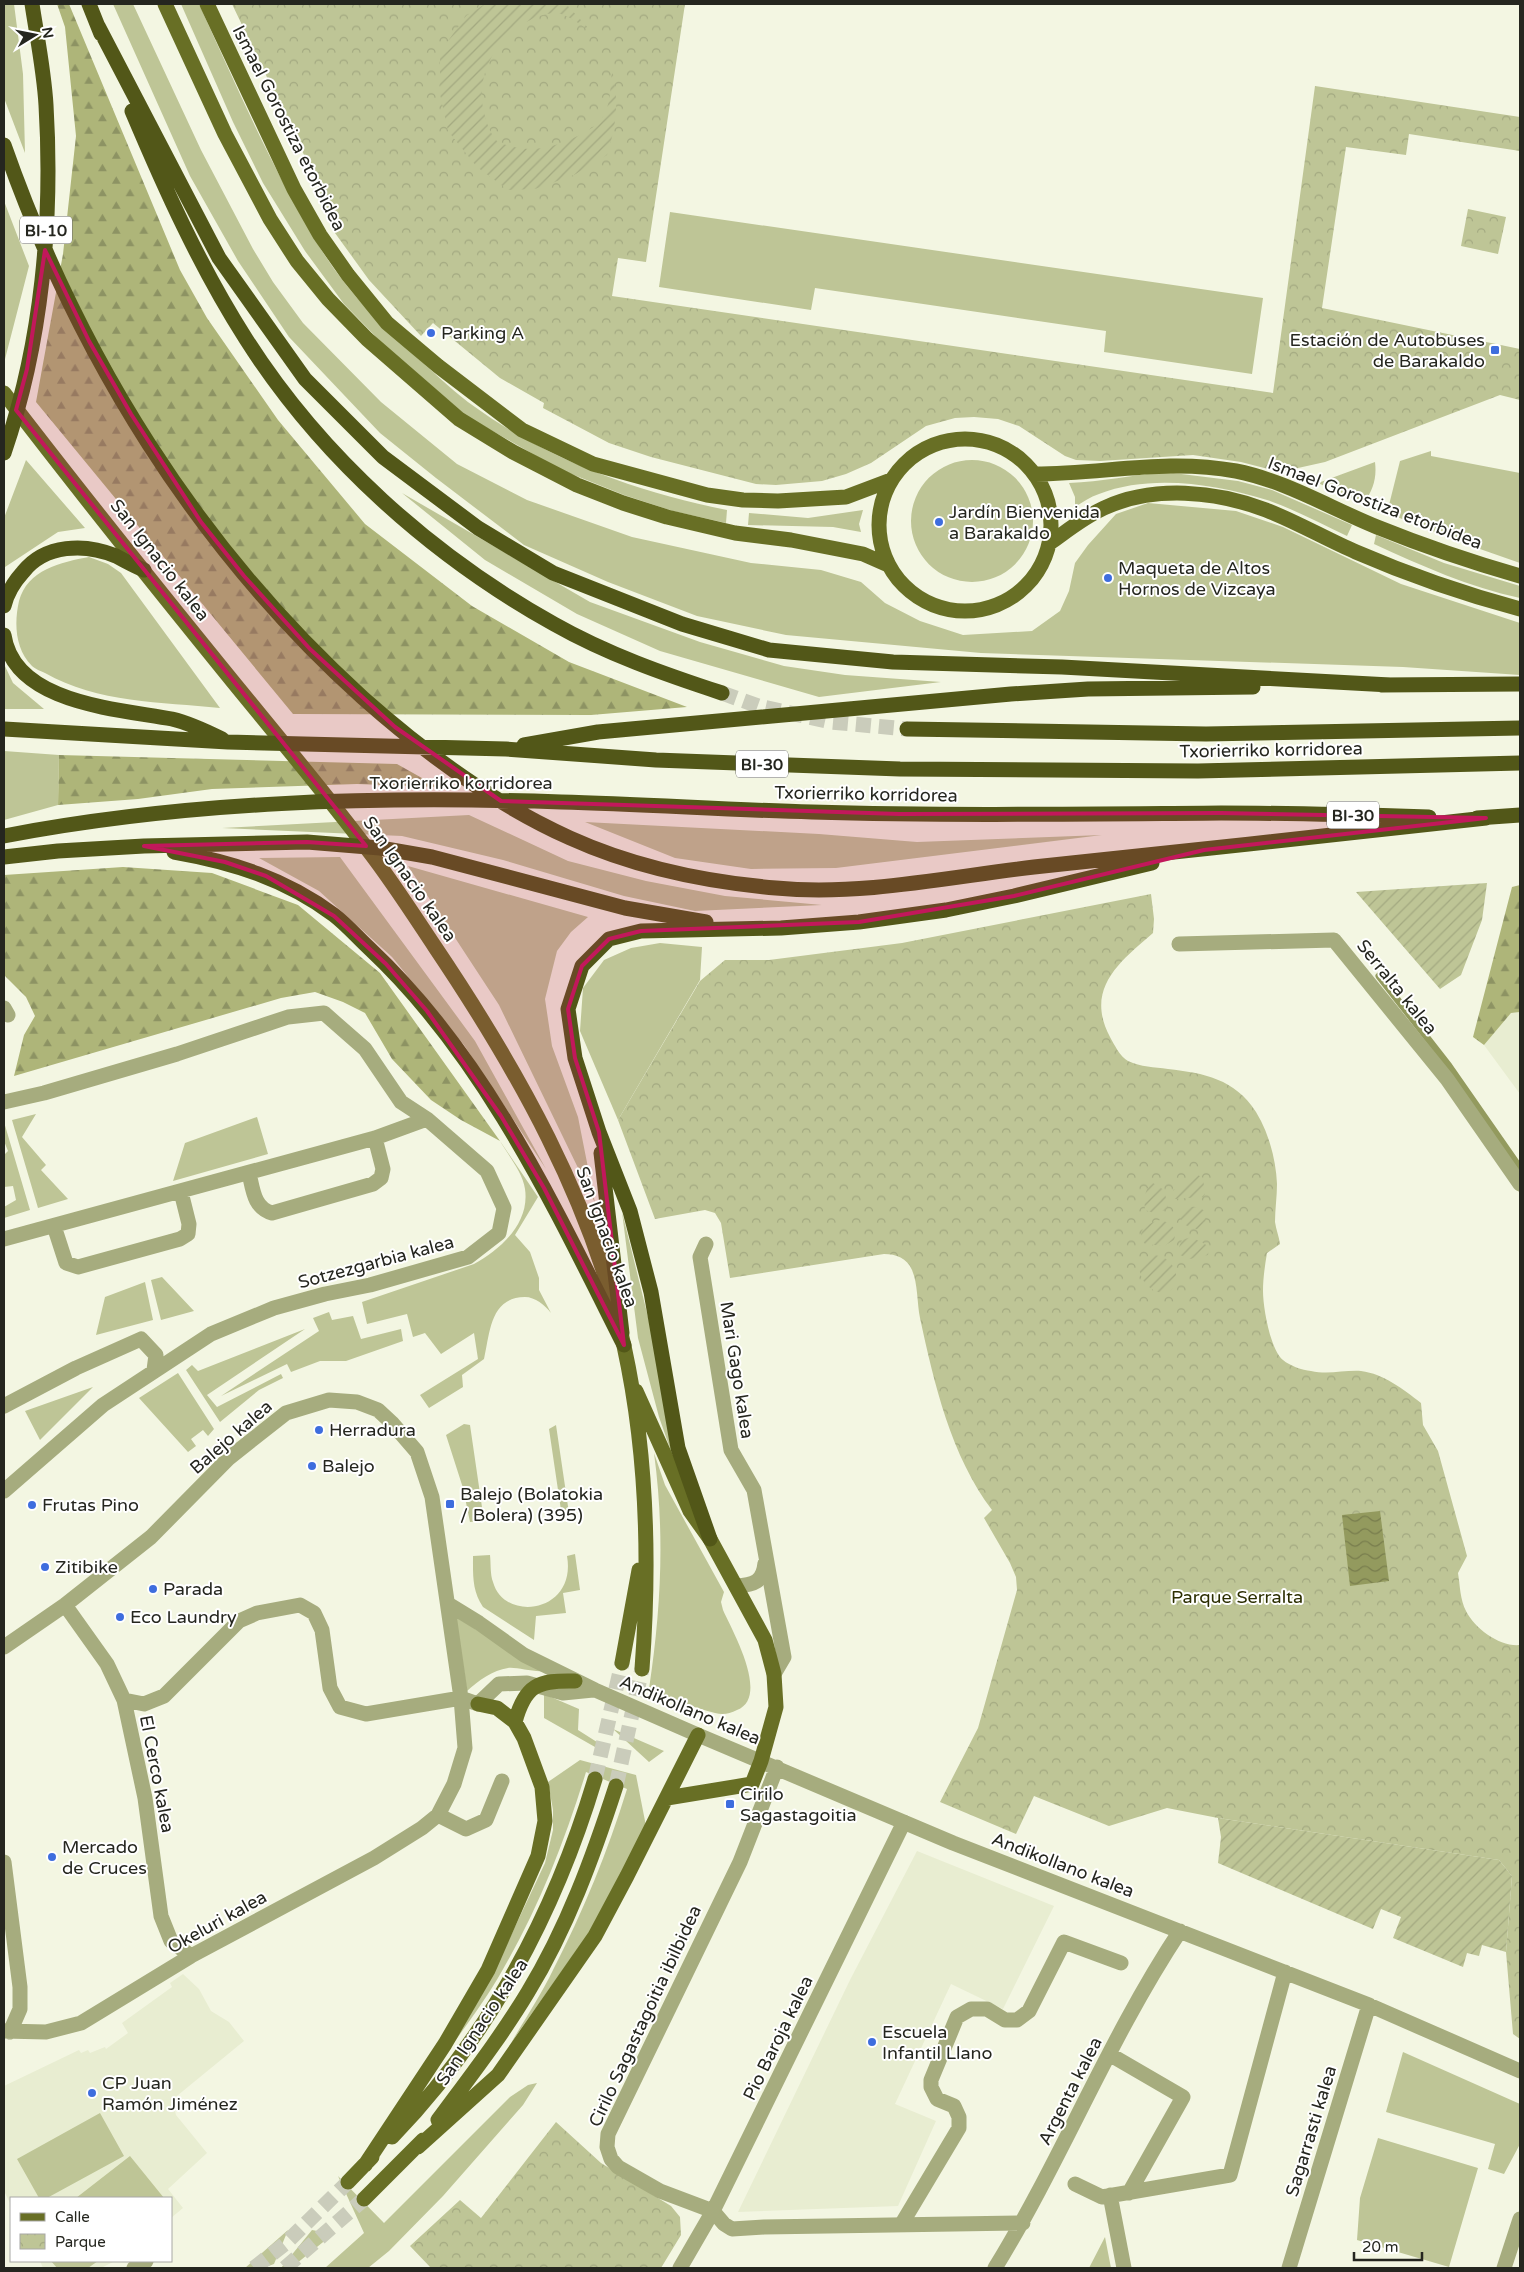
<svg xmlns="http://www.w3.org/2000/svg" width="1524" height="2272" font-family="'Varela Round',sans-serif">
<defs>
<pattern id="forest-firs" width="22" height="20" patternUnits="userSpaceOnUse" patternTransform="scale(1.25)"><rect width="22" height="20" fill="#aeb579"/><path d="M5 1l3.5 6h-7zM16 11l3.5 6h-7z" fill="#8d9363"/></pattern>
<pattern id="park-crowns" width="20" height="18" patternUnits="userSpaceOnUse" patternTransform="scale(1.25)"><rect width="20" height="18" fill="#bec596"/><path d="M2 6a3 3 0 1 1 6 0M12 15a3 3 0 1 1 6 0" fill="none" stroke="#a3a981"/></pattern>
<pattern id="garden-furrows" width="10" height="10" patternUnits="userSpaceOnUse" patternTransform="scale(1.25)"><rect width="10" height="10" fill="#bec596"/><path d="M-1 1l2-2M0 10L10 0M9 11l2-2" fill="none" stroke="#a3a981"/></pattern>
<pattern id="water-waves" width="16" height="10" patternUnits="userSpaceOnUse" patternTransform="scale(1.25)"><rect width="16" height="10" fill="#939a5e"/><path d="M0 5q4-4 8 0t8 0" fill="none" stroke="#787d4d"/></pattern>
</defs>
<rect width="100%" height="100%" fill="#f3f6e2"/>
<!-- built -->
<path fill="#e8edd1" d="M1520,1012V1094L1484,1045L1511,1013Z
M917,1851L1054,1906L1003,2009L951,1984L895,2104L936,2121L898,2206L738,2212L850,1980Z
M183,1974L199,1989L211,2011L229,2022L244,2041L172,2100L176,2115L207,2153L168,2189L183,2208L171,2218V2198H11V2205L4,2191V2086L79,2050L81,2053L88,2050L90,2053L105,2047L106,2049L128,2033L122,2023L172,1987L170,1983Z
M40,2261H115L101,2268H43Z"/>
<!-- grass -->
<path fill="#bec596" d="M4,4H14L23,74L25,153L4,98Z
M113,4H133L201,150L253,249L273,282L303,323L381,402L457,464L527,500L632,537L751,563L821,570L861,582L885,603L920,621L963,635L1032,631L1060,611L1069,591L1075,563L1088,545L1116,514L1148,503L1236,511L1283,527L1401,584L1520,623V675L1403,667L981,653L786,635L697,616L608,582L524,545L436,478L380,433L289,337L238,261L190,176Z
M181,4H199C236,85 271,167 317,243C345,289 381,327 422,362C439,377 456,394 475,407C550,461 637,492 727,510L726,523L673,511L624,495L559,469L468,417L382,343L344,304L305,251L263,183L233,122Z
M4,201L29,266L4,363Z
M670,212L1263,298L1252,374L1104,352L1106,331L815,288L811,310L659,287Z
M1431,451V456L1520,473V563L1460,542L1387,513L1400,461Z
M26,460L85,528L58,532L5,567L4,572V518Z
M911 521a61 61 0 1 1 122 0a61 61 0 1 1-122 0Z
M1375,462C1377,479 1373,489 1364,504L1318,483Z
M1165,472L1238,481L1272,490L1352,525L1347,536C1321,524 1294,509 1267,500C1215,484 1151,474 1099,494C1090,497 1083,502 1075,507V497L1069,483C1101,482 1133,475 1165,472Z
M402,493L590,602L700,642L784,666L845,675L941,682L819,697L660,651L577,614L485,560Z
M863,510L859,524L861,532L833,527L748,525L749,513L808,518Z
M1376,535L1444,563L1520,586V598C1469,587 1422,566 1374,544Z
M89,557L108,564L121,573L220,708C162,702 97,703 45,673C41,671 35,669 32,666C15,649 14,623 19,601C27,570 61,562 89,557Z
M4,664L13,683L44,709H4Z
M4,751L59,755L58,805L4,820Z
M469,815L568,861L646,881L725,896L822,905L695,911L624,896L503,860L402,836L222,828Z
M585,822L819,834L917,842L1102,835L836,868L751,869L675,858Z
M340,857L475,1041L546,1169L464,1045L392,957L319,891L259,858Z
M408,866L588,917L571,932L557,951L545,999L552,1046L578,1117L595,1203L499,1005Z
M660,943L702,947L700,980L618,1120L580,1031L583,988L604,960L631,948Z
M36,1114L22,1137L46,1165L41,1170L68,1199L38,1208L12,1120Z
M257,1117L268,1154L173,1181L185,1143Z
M4,1122L30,1210L4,1218V1207L16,1200L13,1186L4,1187V1155L8,1151L4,1141Z
M500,1141L538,1197L515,1235L530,1252L539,1278V1290L551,1313C545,1305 535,1297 525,1297C490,1297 490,1333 484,1359L462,1375L463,1387L429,1408L420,1395L478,1359L474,1333L441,1354L425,1333L413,1337L407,1314L367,1324L362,1302L474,1264C501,1249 530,1223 525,1189C523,1173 508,1155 500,1141Z
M622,1212L649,1321L678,1471L659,1417L638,1338Z
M162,1277L194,1311L161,1320L151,1280Z
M145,1282L153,1320L96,1335L105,1297Z
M329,1312L332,1320L353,1316L361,1339L401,1329L403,1341L346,1361H320L291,1372L287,1364L221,1396L319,1331L313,1318Z
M305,1329L207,1395L217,1407L281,1374L283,1378L259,1390L220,1422L186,1370L192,1365L198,1371Z
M178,1373L214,1429L208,1436L203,1430L191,1439L196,1446L188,1452L139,1398Z
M93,1387L40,1440L25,1411Z
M464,1424L470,1425L484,1521L470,1522L463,1488L446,1435Z
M556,1425L570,1520L562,1517L549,1429Z
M654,1453L665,1485L724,1592L721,1602L723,1610C733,1632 770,1697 737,1710C729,1714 723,1715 715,1713C693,1708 670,1697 649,1689C661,1609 665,1534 654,1453Z
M575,1554L580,1590L563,1593L566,1613L536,1616L534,1640L483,1607C472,1591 473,1575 473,1556L490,1555C491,1564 490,1574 493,1582C504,1623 577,1613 567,1556Z
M456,1617L544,1671C531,1672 517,1667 508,1668C493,1670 478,1681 467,1691Z
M544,1694L579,1709L578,1730L600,1744L595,1747L544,1718Z
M613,1729L664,1751L649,1762Z
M580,1760L636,1775L646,1826L593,1927L511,2043C525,2019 541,1995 553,1970C583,1912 608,1851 627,1789L586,1772C565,1841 538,1909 502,1971C488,1996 470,2020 453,2044L498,1963L545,1863L553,1830V1810L548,1782Z
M1403,2052L1520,2104V2144L1504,2174L1488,2169L1495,2144L1386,2112Z
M537,2083L523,2105L443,2196L389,2251L368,2268H325L364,2233L338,2176L384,2223L510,2097L528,2085Z
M100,2113L124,2156L47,2198H39L17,2159Z
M1378,2138L1478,2168L1449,2267L1357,2240L1360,2198Z
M130,2156L164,2198H76Z
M288,2230L274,2264L263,2268H245Z
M312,2230L333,2234L291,2268H281Z
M1105,2237L1111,2268H1089Z
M51,2261H98L88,2268H57Z"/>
<!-- forest -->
<path fill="url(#forest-firs)" d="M57,4H69L180,270L207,318L278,420L365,524L472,606L569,662L687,707L591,715L293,714L36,402L63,254L76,136L65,27Z
M59,755L397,764L438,787L357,784L212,789L138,799L58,805Z
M123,867L212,873L298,905L380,973L500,1141L461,1120L431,1100L392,1059L365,1013L343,1002L315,992L281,998L14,1076L24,1035L35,1016L26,997L4,975V875Z
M1520,885V1012L1511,1013L1484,1045L1473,1037L1512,887Z"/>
<!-- park -->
<path fill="url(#park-crowns)" d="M232,4H685L646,262L618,258L612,296L1273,393L1315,86L1520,117V151L1409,134L1406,155L1346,147L1322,308L1520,349V400L1500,395L1325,462L1280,472L1241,462L1193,455L1100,461L1076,460L1065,456L1019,426L998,419L974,417L955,418L926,426L871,463L846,474L822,481L776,485L756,484L651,457L609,443L543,408L544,403L500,378L433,323L421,336L369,280L335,233L315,178Z
M1468,209L1506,217L1498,254L1461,246Z
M1151,894L1154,919L1153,933C1121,961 1084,988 1110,1037C1114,1044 1120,1057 1128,1061C1141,1067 1154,1067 1168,1069C1204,1073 1235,1079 1256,1112C1269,1133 1276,1160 1277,1184C1277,1197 1275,1209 1275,1222C1276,1229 1279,1237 1280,1244L1267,1253C1265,1265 1263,1278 1263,1291C1263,1307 1270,1349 1283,1360C1290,1366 1302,1370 1311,1371C1328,1375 1344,1370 1361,1371C1384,1374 1403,1389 1421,1403L1423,1425L1438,1451L1467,1556L1458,1573C1460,1585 1460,1600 1466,1611C1475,1629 1500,1647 1520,1645V2039L1513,2034L1506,1952L1512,1876L1499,1860L1218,1818L1167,1808L1109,1826L1034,1796L1016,1834L940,1802L978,1728L1017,1590L1016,1577L1010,1563L984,1518L992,1510C951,1456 934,1383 920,1318C917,1303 918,1284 912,1270C907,1258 896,1254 884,1254L730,1278L721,1223L715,1213L705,1210L655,1219L618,1120L700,981L725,960H769L902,943Z
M556,2122L601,2163L671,2206L680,2217L681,2235L661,2268H431L410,2246L460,2200L481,2218Z"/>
<!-- garden -->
<path fill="url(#garden-furrows)" d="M485,4H566L591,31C582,26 571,17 561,14C552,12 540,15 532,19C496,36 473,77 485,116C487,125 492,137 499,143C502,144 507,145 510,146C532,152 549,148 569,140C610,123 609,110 612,69C619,101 617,123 607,155L574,175L535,189L508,190L477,167L448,131L440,94V52L466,16Z
M1487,883L1482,920L1461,975L1440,989L1356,892Z
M1198,1175L1203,1178L1205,1194L1203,1197L1174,1199L1173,1190L1190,1183Z
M1153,1183L1164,1190L1168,1206L1166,1210L1154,1213L1145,1210C1144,1201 1144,1188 1153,1183Z
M1198,1207L1205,1211L1206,1225L1202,1231L1185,1225L1182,1222L1180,1213L1185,1208Z
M1160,1220C1171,1223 1178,1228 1174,1240L1164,1246L1145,1244C1134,1231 1148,1223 1160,1220Z
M1191,1237L1205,1244L1209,1248L1208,1255L1190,1259L1180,1255L1179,1247L1182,1240Z
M1154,1255C1177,1257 1184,1285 1166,1293C1142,1294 1127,1258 1154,1255Z
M1218,1818L1499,1860L1512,1876L1506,1952L1482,1945L1479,1956L1467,1953L1463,1967L1393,1938L1401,1917L1381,1909L1373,1929L1218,1863L1221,1837Z"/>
<!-- water -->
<path fill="url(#water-waves)" d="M1380,1511L1389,1581L1350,1586L1342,1515Z"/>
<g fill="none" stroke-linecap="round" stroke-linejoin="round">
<!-- stream -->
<path stroke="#939a5e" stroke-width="7" d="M1379,976L1449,1066L1520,1168"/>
<!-- major-tunnel -->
<path stroke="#caccbb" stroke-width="15" stroke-dasharray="15 8" stroke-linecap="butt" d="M595,1779L622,1663
M616,1786L642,1669
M254,2268L286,2243L348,2182
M285,2268L364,2199"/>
<!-- highway-tunnel -->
<path stroke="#caccbb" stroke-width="15" stroke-dasharray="15 8" stroke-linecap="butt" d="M722,693L758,706L831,722L907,729"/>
<!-- minor -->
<path stroke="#a6ac7e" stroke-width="15" d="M1179,944L1334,940L1447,1079L1520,1184
M4,1008L8,1015
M4,1102L44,1093L177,1054L288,1017L324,1013L365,1049L401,1102L427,1119L487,1171L504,1208L499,1233L468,1257L370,1285L325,1294L274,1308L211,1334L103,1405L4,1491
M249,1173C253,1190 254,1208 272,1213L373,1184L381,1178L383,1169L375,1138
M54,1226L66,1263L78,1267L180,1239L188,1234L189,1224L181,1192
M4,1239L375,1138L427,1119
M706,1244L700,1257L731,1450L754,1490L784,1657L774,1674
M4,1406L76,1368L141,1339L156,1355L154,1370
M736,1586C754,1585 763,1582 765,1563
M448,1604L479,1623L524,1655L595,1690L698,1735L953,1843L1369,2005L1520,2071
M65,1605L107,1664L124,1700L145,1798L161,1916L171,1941L191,1956
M4,1647L65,1605L151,1537L229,1458L286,1413L329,1400L357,1402L378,1410L392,1423L417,1452L432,1497L461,1698L465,1748L454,1784L438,1815L422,1828L374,1858L191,1956L81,2023L46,2032L4,2031
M124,1700L144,1704L164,1696L239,1621L257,1613L300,1605L314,1613L322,1630L330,1688L340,1707L366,1714L461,1698L478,1704L499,1684L527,1683L563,1693L593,1690
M777,1767L740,1862L608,2134L607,2147L611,2159L618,2167L660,2191L713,2211L724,2224L732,2229L764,2227L1023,2223
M438,1815L466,1829L486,1820L502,1781
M4,1862L20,1987V2009L10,2032
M1109,2054L1183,2097L1129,2193
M1075,2184L1102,2197L1230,2175L1285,1972
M1110,2195L1124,2268
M901,2225L959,2128V2117L954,2106L937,2099L931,2087V2080L957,2017L971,2009H987L1005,2020H1017L1029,2011L1064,1942L1121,1963
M134,2268L146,2261
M680,2268L713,2211L904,1822
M995,2268C1062,2159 1109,2038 1180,1931
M1289,2268L1369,2005
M1504,2268L1520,2219"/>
<!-- major -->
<path stroke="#686f25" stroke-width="15" d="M165,4L225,134L270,219L297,261L328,299L367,339L459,419L513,452L577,485L623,503L667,517L735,533L791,540L863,554L888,565
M207,4L294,189L320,235L348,275L387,323L438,366L522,430L593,464L707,495L743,500L778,501L846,497L891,480
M4,393C79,491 156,587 234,683C279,738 325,793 368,850C392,881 413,914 435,947C517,1069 592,1201 624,1346C647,1451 650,1563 642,1669
M879 525a86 86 0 1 1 172 0a86 86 0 1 1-172 0Z
M1035,474C1105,474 1165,458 1236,471C1286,481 1330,508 1377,527C1424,546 1471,562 1520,576
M1050,543C1067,531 1084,517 1104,508C1154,485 1216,491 1266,510C1297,522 1326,539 1356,552C1409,575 1464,594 1520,609
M636,1391L690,1511L710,1539L765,1640L774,1674L776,1707L761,1761L752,1784L667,1798
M622,1663L639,1570
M515,1722C525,1685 538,1680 575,1681
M438,2120C469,2078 501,2037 528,1992C567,1928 593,1857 616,1786
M392,2137C489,2037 555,1912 595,1779
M418,2147L498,2075L595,1936L627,1876L698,1735
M365,2165L445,2044L488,1970L538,1856L545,1821L542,1787L524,1738L515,1722L497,1708L478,1704
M348,2182L372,2157
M364,2199L423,2140"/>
<!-- highway -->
<path stroke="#525718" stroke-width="15" d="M89,4L101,34
M98,26L219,258L305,379L383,457L478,528L553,573L682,624L769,650L893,662L1062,667L1390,685
M132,111C165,189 200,267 246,339C321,457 432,556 554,624C607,654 664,674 722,693
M4,145C78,356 197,548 363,698C425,753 494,804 570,838C634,867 706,882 776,888C862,896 949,877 1034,867C1185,851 1335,835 1486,818
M4,453C42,343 53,221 46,105C44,71 37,37 32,4
M4,606C7,593 14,582 23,572C45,544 85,543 116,556C125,561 134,566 144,570
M4,635C14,704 119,709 172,719C189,723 206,731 222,739
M1381,685L1520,684
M4,729L228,742L506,749L656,760L900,769L1198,771L1520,763
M907,729L1206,734L1520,728
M524,745L598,732L1011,694L1088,689L1253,687
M1477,818L1520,815
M4,836C187,801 375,796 561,802C645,804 728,810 812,812C948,816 1085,814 1221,813C1290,813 1360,815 1429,817
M174,852C232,862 286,879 334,915C347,925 358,938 370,949C485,1057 554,1206 624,1345
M4,857L58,851L144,846L307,842L380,848L432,857L625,908L706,922
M601,1153L622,1333
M710,1539L678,1448L651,1292L630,1211L599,1132L575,1058L568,1009L582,966L609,939L641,931L781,928L859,922L946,910L1014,896L1152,863"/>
</g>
<!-- marked area -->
<path fill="#c2185b" fill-opacity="0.2" stroke="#c2185b" stroke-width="4" stroke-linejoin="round" d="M45,250L89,341L131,414L201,522L244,576L310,649L395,727L501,801L899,814L1221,813L1486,818L1204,850L1014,896L859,922L641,931L609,939L582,966L568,1009L575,1058L599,1132L624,1345L544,1188L501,1116L427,1011L386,964L334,916L266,876L225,862L144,846L307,842L366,846L16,410L27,369Z"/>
<!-- markers -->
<g fill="#3e6dde" stroke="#fff" stroke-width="2">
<circle cx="431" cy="333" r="5"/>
<rect x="1490" y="345" width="10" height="10" rx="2.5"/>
<circle cx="939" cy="522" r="5"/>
<circle cx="1108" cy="578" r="5"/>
<circle cx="319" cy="1430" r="5"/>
<circle cx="312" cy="1466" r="5"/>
<rect x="445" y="1499" width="10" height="10" rx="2.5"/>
<circle cx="32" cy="1505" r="5"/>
<circle cx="45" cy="1567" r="5"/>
<circle cx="153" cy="1589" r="5"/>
<circle cx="120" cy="1617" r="5"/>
<rect x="725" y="1799" width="10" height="10" rx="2.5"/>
<circle cx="52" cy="1857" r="5"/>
<circle cx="872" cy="2042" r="5"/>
<circle cx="92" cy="2093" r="5"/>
</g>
<g text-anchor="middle" stroke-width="4" stroke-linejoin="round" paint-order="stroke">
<!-- shield labels -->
<g fill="#fff" stroke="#666762" stroke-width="1">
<rect x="20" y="216.5" width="52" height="27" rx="4"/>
<rect x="736" y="750.5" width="52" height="27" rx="4"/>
<rect x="1327" y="801.5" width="52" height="27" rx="4"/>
</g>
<g font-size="16" font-weight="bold" fill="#25261f">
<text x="46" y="236">BI-10</text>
<text x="762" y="770">BI-30</text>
<text x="1353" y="821">BI-30</text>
</g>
<!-- street labels -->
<g font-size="18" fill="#25261f" stroke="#fff">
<text transform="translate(289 128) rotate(63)" y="6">Ismael Gorostiza etorbidea</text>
<text transform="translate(1375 503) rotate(21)" y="6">Ismael Gorostiza etorbidea</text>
<text transform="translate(160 560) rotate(52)" y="6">San Ignacio kalea</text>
<text transform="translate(1271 750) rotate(-1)" y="6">Txorierriko korridorea</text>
<text x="461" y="789">Txorierriko korridorea</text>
<text transform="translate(866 794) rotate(1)" y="6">Txorierriko korridorea</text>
<text transform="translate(410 879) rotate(55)" y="6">San Ignacio kalea</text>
<text transform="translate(1397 987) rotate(51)" y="6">Serralta kalea</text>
<text transform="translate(607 1237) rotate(70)" y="6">San Ignacio kalea</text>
<text transform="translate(376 1262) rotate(-15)" y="6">Sotzezgarbia kalea</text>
<text transform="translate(737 1370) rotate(81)" y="6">Mari Gago kalea</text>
<text transform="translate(231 1437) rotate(-41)" y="6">Balejo kalea</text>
<text transform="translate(690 1710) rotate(23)" y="6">Andikollano kalea</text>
<text transform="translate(157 1774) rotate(79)" y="6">El Cerco kalea</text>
<text transform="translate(1063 1865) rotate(21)" y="6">Andikollano kalea</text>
<text transform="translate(217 1922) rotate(-29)" y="6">Okeluri kalea</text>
<text transform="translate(645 2016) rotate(-65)" y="6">Cirilo Sagastagoitia ibilbidea</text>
<text transform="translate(482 2022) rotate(-56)" y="6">San Ignacio kalea</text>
<text transform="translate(778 2038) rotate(-64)" y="6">Pio Baroja kalea</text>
<text transform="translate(1070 2091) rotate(-63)" y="6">Argenta kalea</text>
<text transform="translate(1311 2131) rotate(-73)" y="6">Sagarrasti kalea</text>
</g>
<!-- poi labels -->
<g font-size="18" fill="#25261f" stroke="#fff" text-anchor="start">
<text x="441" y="339">Parking A</text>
<text x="1485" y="346" text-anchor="end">Estación de Autobuses<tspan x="1485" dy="21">de Barakaldo</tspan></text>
<text x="949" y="518">Jardín Bienvenida<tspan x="949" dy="21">a Barakaldo</tspan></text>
<text x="1118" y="574">Maqueta de Altos<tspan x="1118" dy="21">Hornos de Vizcaya</tspan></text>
<text x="329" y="1436">Herradura</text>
<text x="322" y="1472">Balejo</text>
<text x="460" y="1500">Balejo (Bolatokia<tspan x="460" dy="21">/ Bolera) (395)</tspan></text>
<text x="42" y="1511">Frutas Pino</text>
<text x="55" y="1573">Zitibike</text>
<text x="163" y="1595">Parada</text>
<text x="130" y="1623">Eco Laundry</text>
<text x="740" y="1800">Cirilo<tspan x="740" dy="21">Sagastagoitia</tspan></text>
<text x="62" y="1853">Mercado<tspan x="62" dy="21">de Cruces</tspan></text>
<text x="882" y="2038">Escuela<tspan x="882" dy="21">Infantil Llano</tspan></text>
<text x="102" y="2089">CP Juan<tspan x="102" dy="21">Ramón Jiménez</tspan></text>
</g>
<!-- park labels -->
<g font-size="18" fill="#2b2e00" stroke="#fff">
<text x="1237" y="1603">Parque Serralta</text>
</g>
</g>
<!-- border -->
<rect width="1524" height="2272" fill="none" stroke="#25261f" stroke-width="10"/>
<!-- legend -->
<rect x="10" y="2197" width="162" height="65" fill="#ffffff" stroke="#a8a8a5"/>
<rect x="20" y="2213" width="25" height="8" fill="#686f25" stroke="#a8a8a5"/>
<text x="55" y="2222" font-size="15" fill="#25261f">Calle</text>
<rect x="20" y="2234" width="25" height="15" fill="url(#park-crowns)" stroke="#a8a8a5"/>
<text x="55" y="2247" font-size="15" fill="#25261f">Parque</text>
<!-- north arrow -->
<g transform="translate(35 35) rotate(80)" stroke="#ffffff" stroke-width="4" paint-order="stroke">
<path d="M0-4L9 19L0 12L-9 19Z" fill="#25261f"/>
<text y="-8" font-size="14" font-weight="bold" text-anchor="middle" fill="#25261f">N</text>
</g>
<!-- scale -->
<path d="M1354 2252v8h68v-8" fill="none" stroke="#25261f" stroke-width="2.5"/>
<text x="1362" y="2252" font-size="15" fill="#25261f" stroke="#ffffff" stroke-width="4" paint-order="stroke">20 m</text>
</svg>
